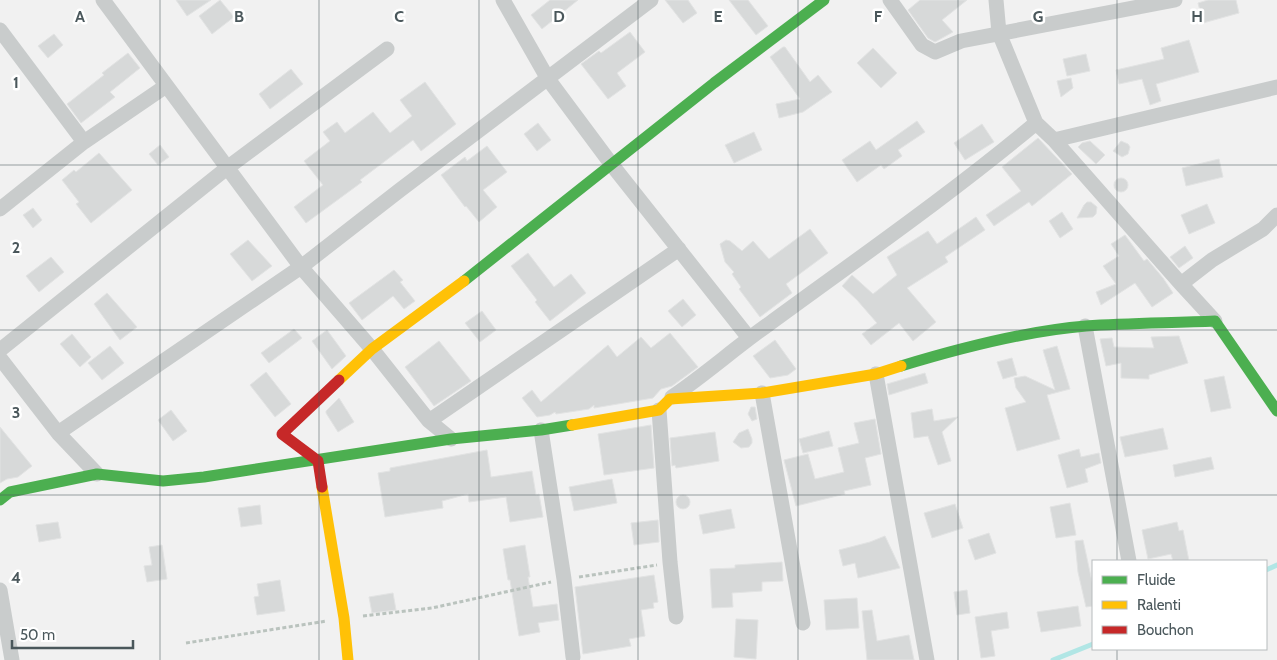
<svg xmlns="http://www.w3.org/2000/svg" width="1277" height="660" font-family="Cabin,sans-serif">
<rect width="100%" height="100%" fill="#f1f1f1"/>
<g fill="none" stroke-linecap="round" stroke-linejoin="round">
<!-- stream -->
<path stroke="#b1e6e5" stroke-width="5" d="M1266,570L1277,565
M1053,660L1093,644"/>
</g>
<!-- building -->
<path fill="#d7d9d9" stroke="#e2e3e3" d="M176,0H211L187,16Z
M220,0L234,17L212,34L199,16Z
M550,0H578L542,29L531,15Z
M665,0H688L697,13L683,23Z
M729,0H748L768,26L756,35Z
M920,0H967L942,20L953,32L935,42L928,38L908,10Z
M1208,0H1236L1239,13L1203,23L1198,3Z
M630,32L645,52L617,73L626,86L608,99L581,64L599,51L601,53Z
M54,34L63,45L48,58L38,46Z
M1189,40L1199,72L1156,84L1161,101L1150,105L1142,79L1119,84L1116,70L1164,59L1161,48Z
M783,47H785L810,82L818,75L832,92L803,112L779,118L776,104L800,99L770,57Z
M873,48L897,73L881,88L857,63Z
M128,53L140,68L110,92L115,97L81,123L67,104L104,75L102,73Z
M1086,54L1090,71L1067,76L1063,59Z
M291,69L303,84L270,109L259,94Z
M1071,78L1073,88L1061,97L1057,81Z
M425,82L456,124L421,151L413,140L360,180L362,182L306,223L294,207L323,185L304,161L330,141L323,132L337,122L345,133L373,112L390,133L412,116L400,100Z
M917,121L925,132L898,150L902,156L884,169L881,165L857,182L842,160L870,141L876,150Z
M538,123L551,140L537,151L524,134Z
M982,124L994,142L965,160L954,143Z
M754,132L762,150L734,163L725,145Z
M1038,138L1072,174L1032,206L1029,202L994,226L986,215L1021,191L1002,167Z
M1090,141L1105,155L1096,164L1078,147L1082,143Z
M1121,141L1128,144L1130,147L1128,154L1122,157L1113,151Z
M160,145L169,157L158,165L149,154Z
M487,146L507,172L483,190L497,207L479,222L466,206L465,207L441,175L465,157L467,161Z
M99,153L132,190L91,223L76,204L79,202L62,180L74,170L76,172Z
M1219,159L1223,177L1186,186L1182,168Z
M1114 185a7 7 0 1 1 14 0a7 7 0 1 1-14 0Z
M1087,202H1091L1097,207L1096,214L1093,217L1077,218L1084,205Z
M1207,204L1215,223L1189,234L1181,215Z
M33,208L42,220L33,228L23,215Z
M1062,212L1073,229L1060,238L1049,221Z
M976,217L985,230L945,257L948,262L907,288L936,322L913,341L899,323L871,345L862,334L877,323L857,300L842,286L852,275L873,294L897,275L887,257L928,231L937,244Z
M810,229L828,253L786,284L792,293L760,317L739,289L741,287L732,274L734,272L725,262L720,244L726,240L730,241L742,251L753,241L769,259Z
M1125,235L1144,261L1147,259L1163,278L1173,293L1152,307L1135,283L1101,305L1096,292L1116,284L1103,266L1119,256L1111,244Z
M248,240L272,266L252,281L230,254Z
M1185,246L1193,258L1179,268L1170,257Z
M528,253L554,287L571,274L586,293L550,321L535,302L537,300L511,266Z
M51,257L64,272L39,292L26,276Z
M394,270L403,280L400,282L415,301L404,309L393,296L362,320L349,303Z
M107,293L137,327L120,340L94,304Z
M683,299L696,315L682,327L668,311Z
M482,311L496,330L480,342L465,323Z
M294,329L302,338L269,363L261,353Z
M327,330L346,356L332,369L312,341Z
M670,333L698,367L672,386L661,389L653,398L594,408V405L589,409L556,414L555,412L550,415L537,417L522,398L532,390L541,402L608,345L617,357L641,337L651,348Z
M72,334L91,357L80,367L60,344Z
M1179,336L1188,363L1149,375V379L1121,378V363L1106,366L1100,339L1112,338L1114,347L1154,348L1151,337Z
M775,340L796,369L788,375L770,378L753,356Z
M439,341L471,381L434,406L405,367Z
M110,346L124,363L102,380L88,363Z
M1057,346L1070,389L1047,395L1060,439L1017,451L1005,408L1026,402L1016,388L1014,378L1025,376L1055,390L1043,350Z
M1012,358L1017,375L1003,379L997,362Z
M266,372L291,404L275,417L250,385Z
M925,373L928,383L889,395L887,384Z
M1224,376L1231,408L1211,412L1204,380Z
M339,398L354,422L338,432L326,413V411Z
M751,407H755L757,419L752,421L748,414Z
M932,409L934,421L958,417L942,432L951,461L938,465L928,436L914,438L911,413Z
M171,410L187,431L173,441L158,420Z
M875,419L881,454L865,458L871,485L844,491L845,494L796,506L784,460L808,454L815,479L844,472L838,448L859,443L854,423Z
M651,425L654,468L604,475L598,434Z
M0,427L32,466L18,477L7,479L0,483Z
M1163,428L1168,449L1125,457L1120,437Z
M748,429L752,439V443L749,447L741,448L733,442L739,433Z
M829,431L833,446L803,453L799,439Z
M715,432L719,461L676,468L675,465L672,466L670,438Z
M1079,449L1081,457L1099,453L1101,463L1085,469L1088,482L1067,488L1058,455Z
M487,450L491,477L532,471L536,495L539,494L543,517L510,522L506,497L469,502L468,494L442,501L443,508L385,517L378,473L390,471V468Z
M1211,457L1214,469L1175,477L1173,465Z
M612,479L617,503L574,511L569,487Z
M676 502a7 7 0 1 1 14 0a7 7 0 1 1-14 0Z
M1070,503L1076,535L1056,538L1050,507Z
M955,504L963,528L932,538L924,513Z
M260,505L262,524L241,527L238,508Z
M731,509L735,528L703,534L699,515Z
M658,520L659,542L634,545L631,523Z
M58,522L61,538L39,542L36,525Z
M1177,522L1179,531L1183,530L1189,561H1173L1171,554L1148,559L1142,530Z
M989,533L996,553L975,560L968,540Z
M885,536L900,568L858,578L855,563L843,566L839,550L870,542Z
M1083,540L1093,586V606L1086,607L1078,572L1075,541Z
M162,545L167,579L147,582L144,566L152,565L149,547Z
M525,545L530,577H528L533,607L557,604L559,620L538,623L540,632L519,636L510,580H508L503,549Z
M782,562L783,581L762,582V591L732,593L733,607L712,608L710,569L735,568V565Z
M654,575L658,602L653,603L654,608L641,610L645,636L629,639L631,646L583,654L575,587Z
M280,580L285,611L257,615L254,597L259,596L257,584Z
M967,590L970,613L957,615L954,592Z
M393,593L396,610L372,613L369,597Z
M857,598L859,628L826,630L824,600Z
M1078,606L1081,626L1041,632L1037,612Z
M872,610L877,641L909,635L914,660H867L862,611Z
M1007,612L1009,628L991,631L995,656L981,658L975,617Z
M736,619L758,620L756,659L734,657Z"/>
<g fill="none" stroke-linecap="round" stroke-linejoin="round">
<!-- path -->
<path stroke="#bac3be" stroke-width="3" stroke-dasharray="4 2.5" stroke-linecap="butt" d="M579,577L657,565
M363,616L432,608L551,582
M186,643L327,621"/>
<!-- street -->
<path stroke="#c9cccc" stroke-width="15" d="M103,0L301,267L372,349L429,421L451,439
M503,0L548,79L612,165L749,338
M890,0L922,45L935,52L961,41L1175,0
M996,0L999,33L1036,123L1054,140L1181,284L1215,321
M0,30L84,142
M1054,140L1277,87
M0,209L84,142L166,86
M1181,284L1212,260L1263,229L1277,215
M1085,326L1129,561
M0,350L227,168L387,49
M0,358L58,433L97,474
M876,374L927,660
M762,393L803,623
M672,397C706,374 736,347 769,324C859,258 951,194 1036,123
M659,410L670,562L676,617
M429,421L679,249
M541,430L564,579L573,657
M58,433L301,267L400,190L651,0
M0,590L12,660"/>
<!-- fast -->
<path stroke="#4caf50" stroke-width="11" d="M464,281L714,83L824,0
M901,366C960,348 1025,331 1086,326C1129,323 1172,323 1215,321L1277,411
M0,500L10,492L97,474L163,481L204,477L451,439L541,430L572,425"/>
<!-- slow -->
<path stroke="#ffc107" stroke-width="11" d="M339,380L372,349L464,281
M572,425L659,410L670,399L762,393L876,374L901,366
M322,487L344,618L348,660"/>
<!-- jam -->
<path stroke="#c62828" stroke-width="11" d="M322,487L318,461L282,434L339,380"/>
</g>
<!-- grid -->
<path fill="none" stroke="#4a575b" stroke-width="1" stroke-opacity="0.55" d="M160,0V660M319,0V660M479,0V660M638,0V660M798,0V660M958,0V660M1117,0V561M0,165H1277M0,330H1277M0,495H1277M1117,649V660"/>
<g font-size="16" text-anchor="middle" font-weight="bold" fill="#4a575b" stroke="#fff" stroke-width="5" stroke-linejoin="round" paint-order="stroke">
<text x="80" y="22">A</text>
<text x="239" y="22">B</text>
<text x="399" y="22">C</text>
<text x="559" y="22">D</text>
<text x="718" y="22">E</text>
<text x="878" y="22">F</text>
<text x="1038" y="22">G</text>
<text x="1197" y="22">H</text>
<text x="16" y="88">1</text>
<text x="16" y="253">2</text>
<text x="16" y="418">3</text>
<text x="16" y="583">4</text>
</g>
<!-- legend -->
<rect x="1092" y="560" width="175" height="90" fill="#ffffff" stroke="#b7bcbd"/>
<rect x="1102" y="576" width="25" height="8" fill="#4caf50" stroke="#b7bcbd"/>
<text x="1137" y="585" font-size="15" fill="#4a575b">Fluide</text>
<rect x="1102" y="601" width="25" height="8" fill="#ffc107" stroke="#b7bcbd"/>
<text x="1137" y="610" font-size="15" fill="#4a575b">Ralenti</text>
<rect x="1102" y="626" width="25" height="8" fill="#c62828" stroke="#b7bcbd"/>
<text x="1137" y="635" font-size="15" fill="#4a575b">Bouchon</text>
<!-- scale -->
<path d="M12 640v8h121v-8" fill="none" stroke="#4a575b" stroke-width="2.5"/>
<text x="20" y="640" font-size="15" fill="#4a575b" stroke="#ffffff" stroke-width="4" paint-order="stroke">50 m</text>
</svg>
